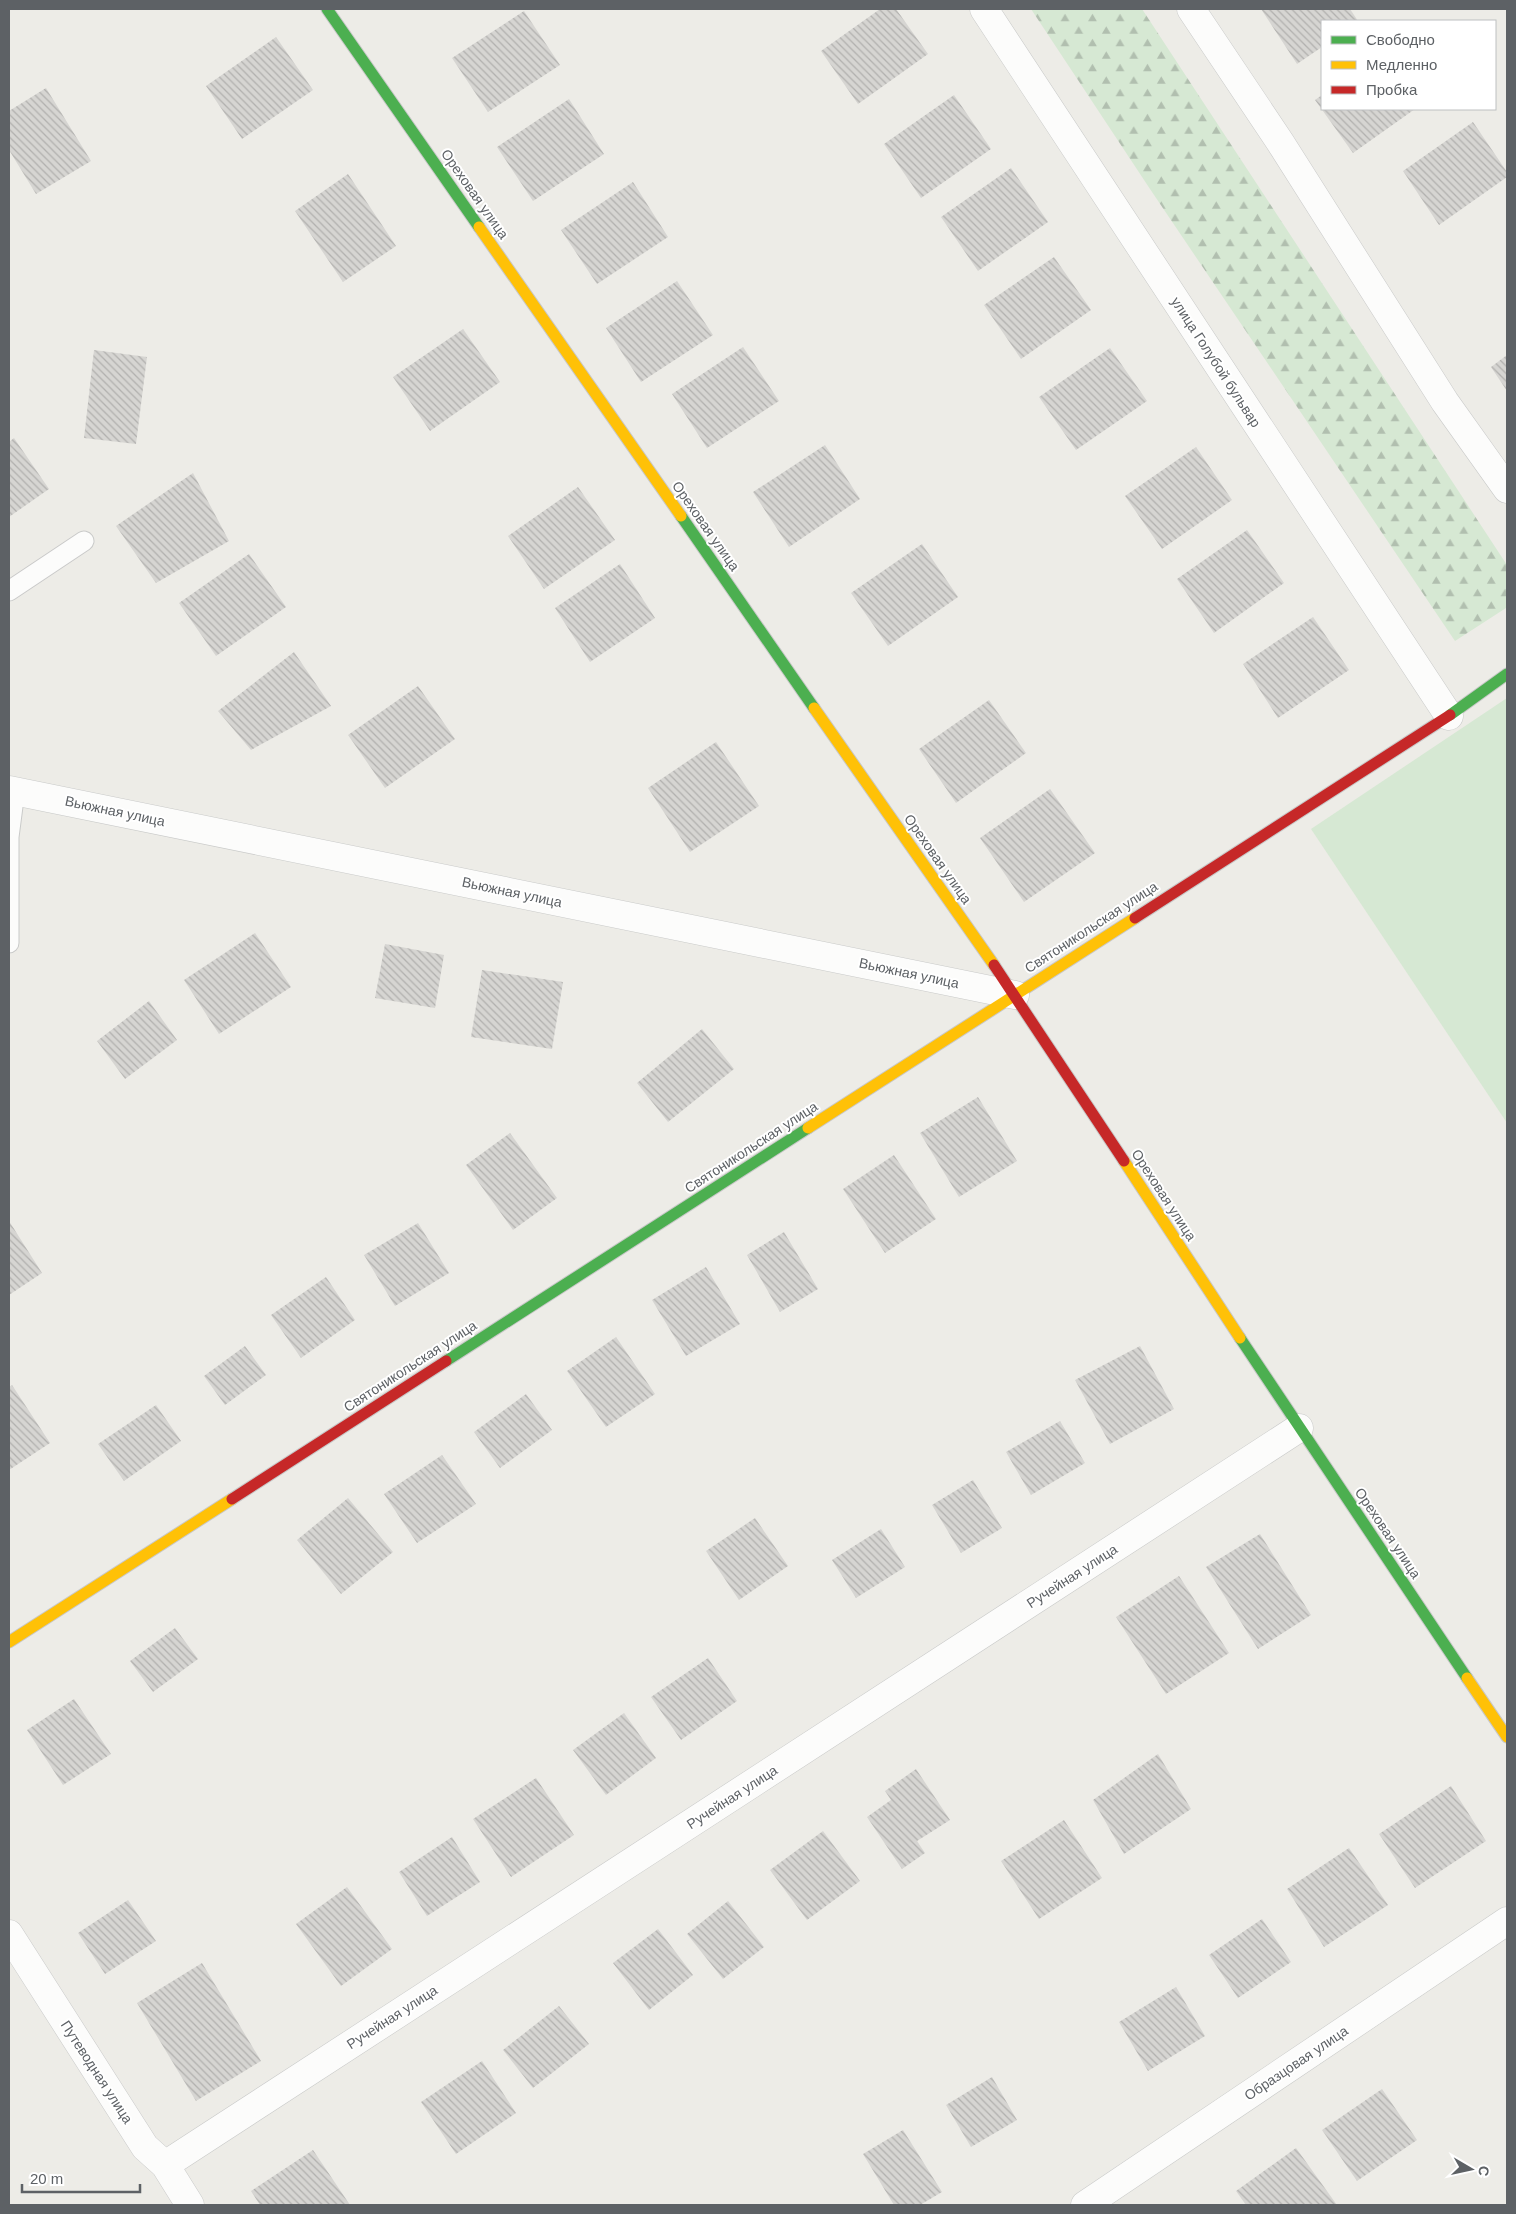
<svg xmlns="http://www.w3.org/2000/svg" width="1516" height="2214" font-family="Arial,sans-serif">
<defs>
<pattern id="forest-firs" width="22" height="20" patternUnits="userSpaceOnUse" patternTransform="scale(1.25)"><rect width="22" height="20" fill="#d6e8d3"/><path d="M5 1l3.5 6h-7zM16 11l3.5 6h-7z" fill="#b1bfaf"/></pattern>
<pattern id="building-back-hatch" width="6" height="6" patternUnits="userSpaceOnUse" patternTransform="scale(1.25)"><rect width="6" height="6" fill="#d6d5d2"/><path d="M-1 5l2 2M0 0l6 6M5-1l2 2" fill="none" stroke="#b1b0ae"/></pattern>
</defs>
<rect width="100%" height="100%" fill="#edece7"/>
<!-- grass -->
<path fill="#d6e8d3" d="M1507,698V1123L1311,829Z"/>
<!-- forest -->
<path fill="url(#forest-firs)" d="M1031,9H1142L1507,565L1506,608L1455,641L1150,189Z"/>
<!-- building -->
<path fill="url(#building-back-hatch)" d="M880,9H896L928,54L858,104L821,51Z
M1261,9H1350L1358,21H1322V47L1297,64Z
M524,11L560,65L488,112L452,58Z
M276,37L313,90L242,139L206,86Z
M46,88L91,161L36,194L9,150V111Z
M954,95L991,149L921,198L884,144Z
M1322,95V109H1415L1353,153L1315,100Z
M569,99L604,154L533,201L497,147Z
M1473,122L1507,172V177L1439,225L1403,171Z
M1011,168L1048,222L978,271L941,217Z
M348,174L396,246L343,282L295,211Z
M633,182L668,237L597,284L561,230Z
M1054,257L1091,310L1021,359L984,305Z
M677,281L713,335L641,382L606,328Z
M463,329L500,382L430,431L393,377Z
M743,347L779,401L707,448L672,394Z
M1110,348L1147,401L1076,450L1039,397Z
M94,350L147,357L136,444L84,438Z
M1507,355V391L1491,367Z
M14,438L49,489L9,517V442Z
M825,445L860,499L789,547L753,492Z
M1196,447L1232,500L1162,549L1125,496Z
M193,473L229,541L156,583L116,526Z
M578,487L615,540L544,589L508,536Z
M1247,530L1284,583L1214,633L1177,579Z
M922,544L958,597L888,646L851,593Z
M249,554L286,607L216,656L179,603Z
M620,564L655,618L590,662L555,608Z
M1313,617L1349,670L1278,718L1243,664Z
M294,652L331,706L251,750L218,711Z
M418,686L455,739L385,788L348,735Z
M989,700L1026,753L956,803L919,749Z
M716,742L759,806L690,852L648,788Z
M1050,789L1095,853L1024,902L980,838Z
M255,933L291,987L219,1034L184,980Z
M385,944L444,955L435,1008L375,998Z
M482,970L563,982L552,1049L471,1037Z
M149,1001L177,1040L125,1079L97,1041Z
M702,1029L734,1069L668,1122L637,1083Z
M978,1097L1017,1161L959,1197L920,1133Z
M510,1133L557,1198L513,1230L466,1165Z
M894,1155L936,1219L885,1253L843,1189Z
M9,1221L42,1273L9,1295Z
M418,1223L449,1273L395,1306L364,1255Z
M784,1232L818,1289L780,1312L747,1255Z
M706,1267L740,1324L686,1356L652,1300Z
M326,1277L355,1320L301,1358L271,1315Z
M616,1337L655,1394L606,1427L567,1371Z
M245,1346L266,1375L225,1405L204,1376Z
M1140,1346L1174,1409L1110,1444L1075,1380Z
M12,1385L50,1443L9,1470V1387Z
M526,1394L552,1430L500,1468L474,1432Z
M156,1405L181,1441L124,1481L98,1444Z
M1060,1421L1085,1463L1031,1495L1006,1452Z
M442,1455L476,1504L417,1543L384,1494Z
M973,1480L1002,1528L961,1553L932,1505Z
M348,1498L393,1552L341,1594L297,1540Z
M755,1518L788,1566L739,1600L706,1551Z
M881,1529L905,1567L856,1598L832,1560Z
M1260,1534L1311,1615L1258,1649L1206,1567Z
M1179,1576L1229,1653L1166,1694L1116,1617Z
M175,1628L198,1659L153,1692L130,1661Z
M708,1658L737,1701L681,1740L651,1697Z
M74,1699L111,1754L63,1785L27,1730Z
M624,1713L656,1758L606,1795L573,1750Z
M1158,1754L1191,1809L1124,1854L1093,1800Z
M916,1769L950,1820L917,1841L925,1853L902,1869L867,1817L891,1800L885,1791Z
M536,1778L574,1835L511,1877L473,1819Z
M1451,1786L1486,1841L1415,1888L1379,1834Z
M1064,1820L1102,1878L1039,1919L1001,1861Z
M823,1831L860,1881L807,1920L770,1870Z
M452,1837L480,1882L427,1916L399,1872Z
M1349,1848L1388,1905L1324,1947L1287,1889Z
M347,1887L392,1949L341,1986L296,1924Z
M128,1900L156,1941L105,1974L78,1933Z
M728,1901L764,1947L723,1979L687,1934Z
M1262,1919L1291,1962L1238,1998L1209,1955Z
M658,1929L693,1975L649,2010L613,1963Z
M202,1963L261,2061L196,2101L137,2003Z
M1176,1987L1205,2036L1148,2071L1119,2022Z
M559,2006L589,2044L533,2088L503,2050Z
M482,2061L516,2113L456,2154L421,2102Z
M992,2077L1017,2120L971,2147L946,2105Z
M1382,2089L1417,2140L1357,2181L1322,2130Z
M903,2130L942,2192L920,2205H894L863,2154Z
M1296,2148L1337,2205H1246L1236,2191Z
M313,2150L350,2205H260L251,2191Z"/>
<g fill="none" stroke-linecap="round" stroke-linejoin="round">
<defs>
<path id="lane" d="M9,591L84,541
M9,943V837L15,791"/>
<path id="street" d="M984,9L1449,716
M1191,9L1280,142L1445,402L1507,489
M9,790L1015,995
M9,1934L145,2147L165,2165L190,2205
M165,2165L1299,1428
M1085,2205L1507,1921"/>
<path id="fast" d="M327,9L479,227
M681,516L814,708
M1450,715L1507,674
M1240,1338L1467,1678
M446,1361L808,1128"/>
<path id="slow" d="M479,227L681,516
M814,708L994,965
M808,1128L1135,918
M1124,1161L1240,1338
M9,1642L232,1499
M1467,1678L1507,1737"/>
<path id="jam" d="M1135,918L1450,715
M994,965L1124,1161
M232,1499L446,1361"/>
</defs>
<!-- lane casing -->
<use href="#lane" stroke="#c9cac9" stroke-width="21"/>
<!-- street casing -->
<use href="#street" stroke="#c9cac9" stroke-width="29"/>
<!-- fast casing -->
<use href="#fast" stroke="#c8c8c8" stroke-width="13"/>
<!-- slow casing -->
<use href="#slow" stroke="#c8c8c8" stroke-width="13"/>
<!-- jam casing -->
<use href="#jam" stroke="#c8c8c8" stroke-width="13"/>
<!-- lane -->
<use href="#lane" stroke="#fcfcfb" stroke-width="19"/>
<!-- street -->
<use href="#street" stroke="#fcfcfb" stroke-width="28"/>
<!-- fast -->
<use href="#fast" stroke="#4caf50" stroke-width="11"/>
<!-- slow -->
<use href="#slow" stroke="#ffc107" stroke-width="11"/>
<!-- jam -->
<use href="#jam" stroke="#c62828" stroke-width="11"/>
</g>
<g text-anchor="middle" stroke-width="4" stroke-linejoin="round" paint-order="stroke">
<!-- street labels -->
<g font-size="14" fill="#5d6165" stroke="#fff">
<text transform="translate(475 194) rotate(55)" y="5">Ореховая улица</text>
<text transform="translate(1216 362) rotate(57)" y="5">улица Голубой бульвар</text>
<text transform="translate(706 526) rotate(55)" y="5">Ореховая улица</text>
<text transform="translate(115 811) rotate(12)" y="5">Вьюжная улица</text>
<text transform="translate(938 859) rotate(55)" y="5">Ореховая улица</text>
<text transform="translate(512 892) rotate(12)" y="5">Вьюжная улица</text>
<text transform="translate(1091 927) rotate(-33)" y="5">Святоникольская улица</text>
<text transform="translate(909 973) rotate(12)" y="5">Вьюжная улица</text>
<text transform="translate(751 1147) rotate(-33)" y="5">Святоникольская улица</text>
<text transform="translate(1164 1195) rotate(57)" y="5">Ореховая улица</text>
<text transform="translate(410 1366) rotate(-33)" y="5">Святоникольская улица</text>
<text transform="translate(1388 1533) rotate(56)" y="5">Ореховая улица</text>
<text transform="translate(1072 1576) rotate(-33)" y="5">Ручейная улица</text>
<text transform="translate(732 1797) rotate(-33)" y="5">Ручейная улица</text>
<text transform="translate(392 2017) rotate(-33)" y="5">Ручейная улица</text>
<text transform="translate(1296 2063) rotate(-34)" y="5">Образцовая улица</text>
<text transform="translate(97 2072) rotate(57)" y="5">Путеводная улица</text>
</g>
</g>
<!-- border -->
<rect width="1516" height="2214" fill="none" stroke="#5d6165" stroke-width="20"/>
<!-- legend -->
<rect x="1321" y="20" width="175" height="90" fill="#ffffff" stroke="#bec0c1"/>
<rect x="1331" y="36" width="25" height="8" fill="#4caf50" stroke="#bec0c1"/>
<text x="1366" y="45" font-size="15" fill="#5d6165">Свободно</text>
<rect x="1331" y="61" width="25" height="8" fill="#ffc107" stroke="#bec0c1"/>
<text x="1366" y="70" font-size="15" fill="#5d6165">Медленно</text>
<rect x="1331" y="86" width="25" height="8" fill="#c62828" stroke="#bec0c1"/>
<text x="1366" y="95" font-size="15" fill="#5d6165">Пробка</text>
<!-- north arrow -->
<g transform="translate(1471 2169) rotate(99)" stroke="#ffffff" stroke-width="4" paint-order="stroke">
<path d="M0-4L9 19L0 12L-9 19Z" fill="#5d6165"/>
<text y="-8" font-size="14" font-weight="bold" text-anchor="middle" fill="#5d6165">С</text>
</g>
<!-- scale -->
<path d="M22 2184v8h118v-8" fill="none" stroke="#5d6165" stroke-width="2.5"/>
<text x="30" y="2184" font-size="15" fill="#5d6165" stroke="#ffffff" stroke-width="4" paint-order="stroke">20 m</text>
</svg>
